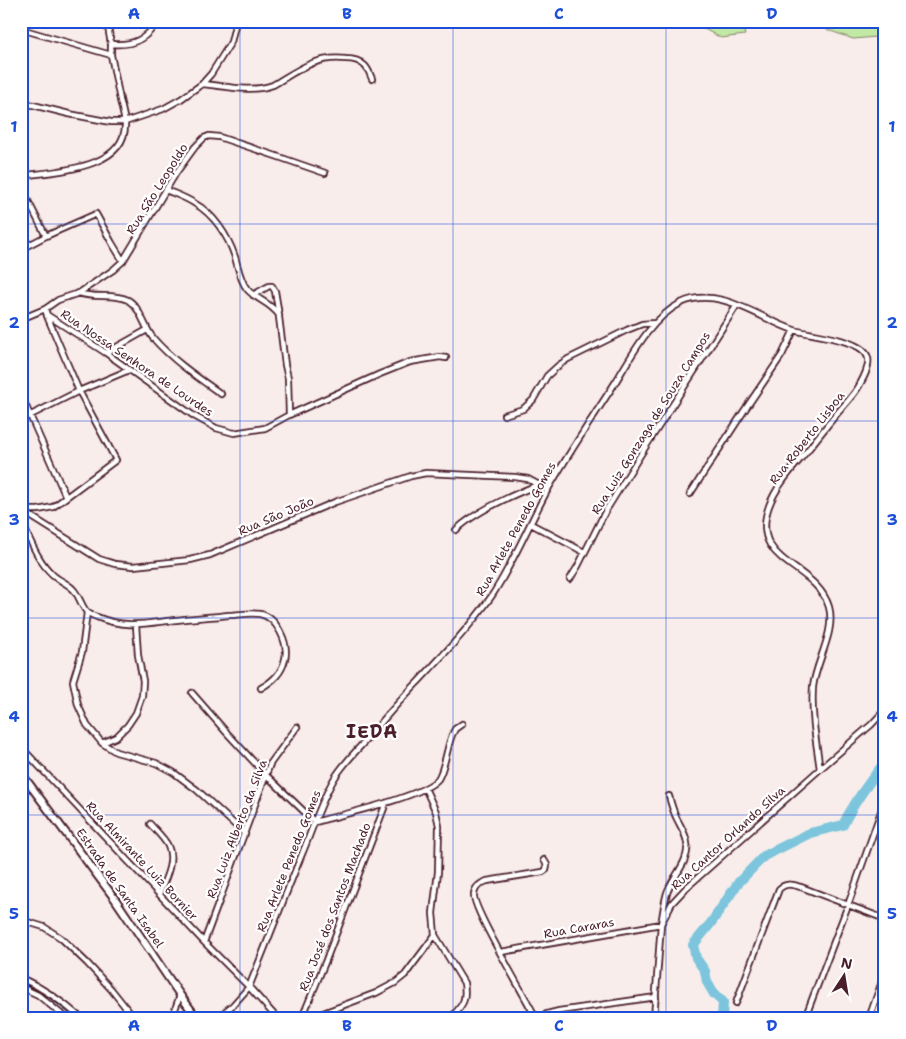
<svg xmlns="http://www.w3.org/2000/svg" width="906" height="1039" font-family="'Shantell Sans',sans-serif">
<rect width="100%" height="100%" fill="#f8edeb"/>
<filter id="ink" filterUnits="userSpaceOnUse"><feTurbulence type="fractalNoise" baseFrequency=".02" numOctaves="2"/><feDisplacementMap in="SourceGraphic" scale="10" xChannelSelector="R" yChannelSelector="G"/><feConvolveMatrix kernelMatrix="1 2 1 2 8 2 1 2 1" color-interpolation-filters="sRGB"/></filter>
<g filter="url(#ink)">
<!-- green -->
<path fill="#c1e8a4" stroke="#868468" d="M694,21H742L745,35L721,38L693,23Z
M803,21H885V29L876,37L853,39Z"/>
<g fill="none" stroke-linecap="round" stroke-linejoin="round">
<!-- stream -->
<path stroke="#688395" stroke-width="2" d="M21,983L45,994L75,1018"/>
<!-- river -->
<path stroke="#7cc5dc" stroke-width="10" d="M722,1018L723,1002L714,994L707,982L705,971L696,958L693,945L711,923L738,883L764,856L810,833L843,825C854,802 869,782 885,762"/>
<defs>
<path id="street" d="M21,29L111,55
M111,44C132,46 147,40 157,21
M202,84C225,86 251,93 273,85C297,71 316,55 346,59C352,59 359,60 364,65C368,68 370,74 372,79
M21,102L69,114L111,122H125L163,109L181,99L202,84L211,74L231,42L236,21
M21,176C53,171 127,170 125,123C124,116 122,108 120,100C117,85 114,70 111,55V44L107,21
M166,190C175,194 185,197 194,203C214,214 228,236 235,257C238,267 240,280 247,289C256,300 269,301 279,315
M26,197L46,236
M21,249L46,236L96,214L112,243L123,261
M79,293C94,299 114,293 128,300C141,308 144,327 153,338C172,360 197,377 221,394
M253,295L269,286H272L275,291L278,309L285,365L288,378L289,415
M45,309L47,315L106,353L194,416L216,428L234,433L265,428L289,415L380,374L410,362L440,357L446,358
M21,319L45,309L58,300L79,293L113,270L123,261L176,173L195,147L204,138L209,136L219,137L276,156L325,173
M106,353L147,330
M21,395L66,497
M504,415L523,409L533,400L547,376L559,365L568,359L627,330L642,324L655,323
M21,420L79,391L129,370
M690,494L744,411L782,355L794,330
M21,510L99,559L115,564L133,566L190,560L210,555L335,502L411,476L426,473L515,477L528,479L548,490
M24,510H38L53,507L116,460L79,391L47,316
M21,521C30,539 37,560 52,574C58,580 67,583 73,589C79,595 82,608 87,612C89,614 94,616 97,617C125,629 148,623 176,620C194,618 212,617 229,615C239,615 250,612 260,614C277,617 289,644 285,659C282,673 273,681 261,688
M531,524L584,552
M456,530C477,510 512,495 540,484
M570,579L578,566L605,512L641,454L737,305
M87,612L82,652L73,681L78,705L87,725L102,743L116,752L156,763L173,772L197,790L245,834
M192,693L227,733L266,775L315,822C340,815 423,797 438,779C445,768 447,747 452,735L455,729L462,724
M102,743L116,737L128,725L136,713L142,696L143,681L138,655L136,625
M21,747L204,942L249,987L277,1018
M425,788L436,812L439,826L438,872L433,913L435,935L464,983C467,1002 462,1005 451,1018
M150,824C156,831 164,838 168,846C175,861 165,880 159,894
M21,920L44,927L61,938L87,963L111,989L134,1018
M204,942L270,764L297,727
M501,952L661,924C663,914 664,903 667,893C672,877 690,862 687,843C686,834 681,827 677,819C673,811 671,804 669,796
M21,978C43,988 63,1002 81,1018
M21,987L38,995L66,1018
M736,1003L779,889C786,882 793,885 801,887L885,919
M172,1018L180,995
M217,1018L233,1005L249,987C267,943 284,898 302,854C312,830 321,801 334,779C343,764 356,751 368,738C384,719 400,700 418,682C443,655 469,628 491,597C513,564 528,526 547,491C568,454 592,419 615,383C632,355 651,318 681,303C719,285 758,318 794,330C810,335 864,339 868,358C870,367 863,379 859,386C854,395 847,402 840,410C829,423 818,437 807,451C794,467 776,486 769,506C748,564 816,563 829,607C836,632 816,661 813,687C811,714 816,741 820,769
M302,1018L326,960L386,803
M314,1018L323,1013L376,993L395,983L405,975L435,935
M536,1018C527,999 471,907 474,894C475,887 481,883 487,881L543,872L546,870L547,865L544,860
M538,1018L547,1014L559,1011L656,997
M654,1018L661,924L672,903L686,888L820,769L865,730L871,725L885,710
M805,1018L848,905L885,800
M869,1018L885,973"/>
<path id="secondary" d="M21,773L115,899L180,995L197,1018"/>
</defs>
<!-- street casing -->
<use href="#street" stroke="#4a1f2b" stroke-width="8"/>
<!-- secondary casing -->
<use href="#secondary" stroke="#4a1f2b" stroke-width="10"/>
<!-- street -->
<use href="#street" stroke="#fff" stroke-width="4.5"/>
<!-- secondary -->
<use href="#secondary" stroke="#fff" stroke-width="6"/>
</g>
</g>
<!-- grid -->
<path fill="none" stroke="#1d4ed8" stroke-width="1" stroke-opacity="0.55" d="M240,21V1018M453,21V1018M666,21V1018M21,224H885M21,421H885M21,618H885M21,815H885"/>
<g text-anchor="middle" stroke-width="4.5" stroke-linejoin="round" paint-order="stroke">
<!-- street labels -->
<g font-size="12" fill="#4a1f2b" stroke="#fff">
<text transform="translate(157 189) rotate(-58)" y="4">Rua São Leopoldo</text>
<text transform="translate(137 363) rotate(34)" y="4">Rua Nossa Senhora de Lourdes</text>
<text transform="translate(651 423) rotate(-58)" y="4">Rua Luiz Gonzaga de Souza Campos</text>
<text transform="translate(807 438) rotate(-52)" y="4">Rua Roberto Lisboa</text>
<text transform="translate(276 516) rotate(-23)" y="4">Rua São João</text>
<text transform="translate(516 529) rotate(-61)" y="4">Rua Arlete Penedo Gomes</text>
<text transform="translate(237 829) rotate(-69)" y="4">Rua Luiz Alberto da Silva</text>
<text transform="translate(728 838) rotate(-42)" y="4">Rua Cantor Orlando Silva</text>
<text transform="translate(142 861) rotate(47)" y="4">Rua Almirante Luiz Bornier</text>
<text transform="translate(289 861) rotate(-68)" y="4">Rua Arlete Penedo Gomes</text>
<text transform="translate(120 888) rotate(55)" y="4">Estrada de Santa Isabel</text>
<text transform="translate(335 907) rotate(-69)" y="4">Rua José dos Santos Machado</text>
<text transform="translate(579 928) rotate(-10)" y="4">Rua Cararas</text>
</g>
<!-- district labels -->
<g font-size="18" font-weight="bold" letter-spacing="1" fill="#4a1f2b" stroke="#fff">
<text x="372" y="738">IEDA</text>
</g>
</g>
<!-- margin -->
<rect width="906" height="1039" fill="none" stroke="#fff" stroke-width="55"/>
<!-- north arrow -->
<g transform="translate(844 976) rotate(12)" stroke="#ffffff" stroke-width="4" paint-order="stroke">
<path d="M0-4L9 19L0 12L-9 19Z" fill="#4a1f2b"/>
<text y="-8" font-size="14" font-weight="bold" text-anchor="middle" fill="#4a1f2b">N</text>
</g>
<rect x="28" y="28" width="850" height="984" fill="none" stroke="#1d4ed8" stroke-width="2"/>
<g font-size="16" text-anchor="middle" font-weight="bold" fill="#1d4ed8">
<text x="134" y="19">A</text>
<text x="347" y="19">B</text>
<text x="559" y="19">C</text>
<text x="772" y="19">D</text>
<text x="14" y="132">1</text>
<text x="892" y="132">1</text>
<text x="14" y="328">2</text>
<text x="892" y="328">2</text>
<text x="14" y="525">3</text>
<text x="892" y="525">3</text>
<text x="14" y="722">4</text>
<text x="892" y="722">4</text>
<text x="14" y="919">5</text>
<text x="892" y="919">5</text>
<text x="134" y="1031">A</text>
<text x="347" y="1031">B</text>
<text x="559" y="1031">C</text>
<text x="772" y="1031">D</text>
</g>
</svg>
